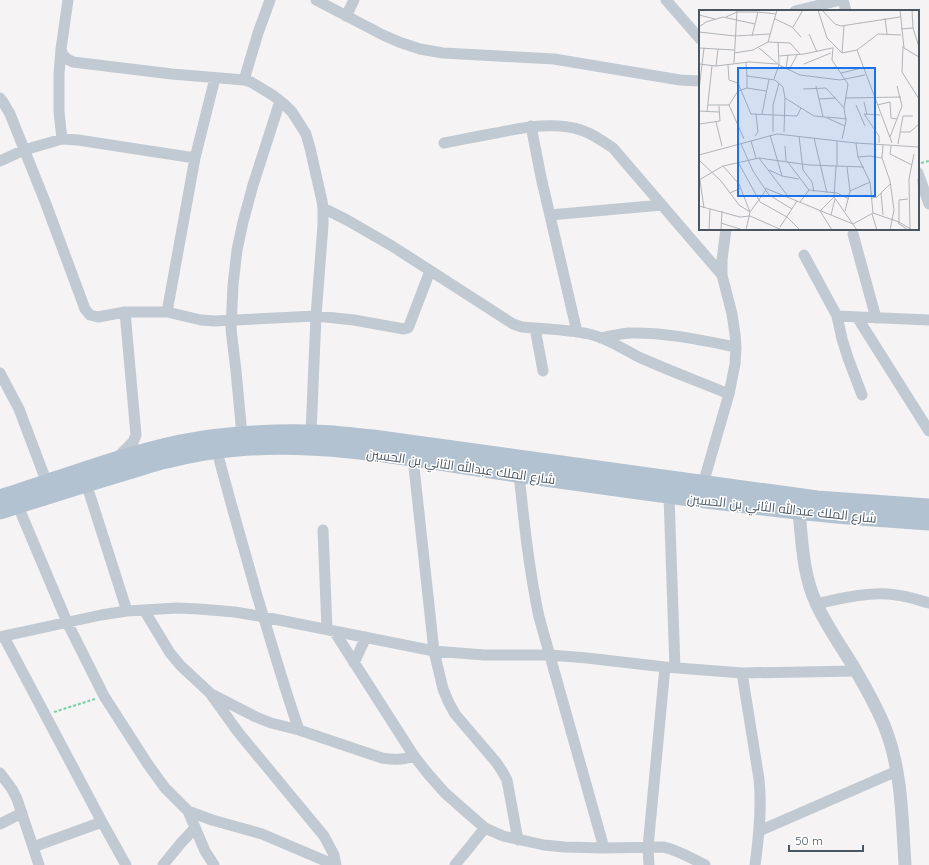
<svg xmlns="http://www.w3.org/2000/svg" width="929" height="865" font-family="Quicksand,Cairo,sans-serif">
<rect width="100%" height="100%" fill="#f5f3f3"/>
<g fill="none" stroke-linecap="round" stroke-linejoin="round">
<!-- path -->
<path stroke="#7ad0a6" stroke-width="2" stroke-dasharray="3 2" stroke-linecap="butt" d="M921,163L929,161
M54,712L95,699"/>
<!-- minor -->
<path stroke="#c1cad2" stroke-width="11" d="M68,0L61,49L63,55L67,59L73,62L172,74L244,80L251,82L274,96L284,104L292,112L306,134L310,148L322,201L323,208V225L316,316L311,433
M316,0L383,35L399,42L420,49L443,53L554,59L680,80L700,81
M666,0L700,39
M843,0L846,11
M795,11L841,0
M346,16L354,0
M61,49L59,74V112L62,139
M244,80L258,33L270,0
M0,98L3,102L10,114L46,204L85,309L90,315L98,317L125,312H167L201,320L214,321L316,316L354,320L404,329L408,328L409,326L430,271
M531,126L541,177L577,332
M444,143C461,140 478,136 496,133C522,128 555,121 581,130C593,134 603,141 613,148L722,275L732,314L735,334L736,347L735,364L729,394L703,484
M0,161L24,150L62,139L78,140L195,158
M918,173L929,204
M323,208L347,220L392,246L513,324L522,327C544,329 567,329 589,334C608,338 624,350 641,358C670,371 700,382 729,394
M550,215L662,205
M853,234L876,318
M804,255L837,316L842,339L848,358L862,395
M722,275V260L726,229
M167,312L195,158L215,78
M837,316L929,320
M857,317L929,431
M535,328L543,371
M601,338C610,336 620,334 629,333C665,332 701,340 736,347
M0,373L19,409L47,483
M242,435L236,371L231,329L233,285L237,250L243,222L253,185L280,101
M217,451C229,498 243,545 256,592C270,638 283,684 299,730L382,758C395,760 402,760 414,756
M117,458L133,442L136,435L125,312
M413,458L434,651L443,689L449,703L455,714L496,762L502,771L507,780L518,840
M519,474C524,522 529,570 539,617L604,848
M86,483L127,611
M669,496L675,668
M18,506L67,622L104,696L147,763L165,788L188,811L205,851L214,865
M323,530L327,629
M816,604C842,598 870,591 896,595C907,596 918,600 929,603
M144,610L170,653L181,666L210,693L238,732L324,836L334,855L336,865
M334,631L414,756L429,775L445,793L470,815L485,828L503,836L544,845L564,847L604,848L663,847C678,850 691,858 705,865
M0,637L101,615L127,611L177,608L199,609L235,612L264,617L434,651L484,655H550L587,658L665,667L742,673L856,671
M4,637L102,822L126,865
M354,663L366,637
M742,673L759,779C762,808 759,836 755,865
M213,695L256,717L271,723L299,730
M0,773L12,789L17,799L39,865
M188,811L212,820L262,834L335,865
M0,824L22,813
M759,831L897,771
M33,847L102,822
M163,865L181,843L195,828
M455,865L485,828
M649,865L648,847L665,667"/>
<!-- tertiary -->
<path stroke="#c1cad2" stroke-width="13" d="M799,512C802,542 803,575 816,603C827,627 843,649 856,671C866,688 876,706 884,725C902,769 902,818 905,865"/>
<!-- primary -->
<path stroke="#b3c2d1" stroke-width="17" d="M0,498C60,479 119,456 180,443C223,435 267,432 310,433C331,433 352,436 373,438L817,499L929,507
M0,511C41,498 81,485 122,473C137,469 152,463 167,460C190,454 214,450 238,448C334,440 430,462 524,475C615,488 706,501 797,511C841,516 885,519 929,522"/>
</g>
<g text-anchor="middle" stroke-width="3" stroke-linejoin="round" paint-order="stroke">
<!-- street labels -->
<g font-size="13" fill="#4a5661" stroke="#fff">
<text transform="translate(461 466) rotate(8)" y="5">شارع الملك عبدالله الثاني بن الحسين</text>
<text transform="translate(782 508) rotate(6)" y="5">شارع الملك عبدالله الثاني بن الحسين</text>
</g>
</g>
<!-- overview -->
<g transform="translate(699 10)">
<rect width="220" height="220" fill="#f5f3f3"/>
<path fill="none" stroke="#b1b4b9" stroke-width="1" d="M119,0L128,28L143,43L158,40L179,24L202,25M123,0L136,14L142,16L201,7M201,0L205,38L220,47M213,0L214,18L220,37M0,5L16,9M27,7L38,2H59M186,8L188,24M76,9L93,17L102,27M0,17L7,12L24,7L56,14M94,17L104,0M202,19L214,18M0,22L36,26L71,24M110,24L118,42M53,26L59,2L77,4M69,32L91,33L101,44M204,36L203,62L220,89M134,37L133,50L149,74L145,98M0,38L35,40M60,38L80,55L101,65L141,70L166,65M158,40L193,133M35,43L54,40L69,32L78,0M143,43L145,16M80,46L105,44L133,38M47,52L48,66L76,70L84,77L86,88L85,122M35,53L38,0M0,54L17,56L50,52L78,54M105,54L132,43M29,55L30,70L39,73L52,104L98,106L102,98M17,56L19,39M87,58L89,45M90,60L98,45M142,63L163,58M48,65V78M75,69L80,55L79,32M117,76L124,107M104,79L127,78L145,98L147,111L143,129M0,80L5,38M86,88L115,106L126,107L146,116M146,88L202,87M120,89L137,88M165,92L168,105M9,95H30L39,81L48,78L67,81M30,95L45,129M157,95L166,116M178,95L191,92L192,108L198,109M0,101L20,102M8,102L13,56M63,104L70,69M165,104L180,126V133M165,104L181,105M128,107L148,109M17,112L23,136M0,114L21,111L20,96M74,122V95L80,73M202,122H211L220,114M71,125L83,166L100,169M56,126L59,122L57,104M100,126L104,160L113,172L115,182M191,127L203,96L198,76M115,128L128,183M52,131L57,148M138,131V156M157,133L159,147L171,172L174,203M42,134L54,161L70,185L93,199M199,134L204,106H214M184,135L183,148L191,171L195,200L191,220M86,136L87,151M192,136L191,144L213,155M0,145L78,124L157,133L220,137M159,147L171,146L183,148M60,148L88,185M0,150L22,171L40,195L51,202L67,180M88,151L110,180L138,183L150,189M39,152L61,192L88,207L101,220M24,156L40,174L51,202L47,220M137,156L135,187L158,220M70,160L83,166M219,169L220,184M0,170L24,156L60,148L110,155L165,157M1,170L5,198M66,178L154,214L174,203M151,181L171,172M31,183L42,178M182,183L184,205M173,188L178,187L191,174M101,192L110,180M0,196L41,207L51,206L83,220M146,201L151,181L148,157M174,203L200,212L213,220M173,204L178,220M132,205L136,189M22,213L44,220M199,213L209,220M200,213V190L209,189M81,217L98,191M10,220L11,199M22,220L23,201M133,220L121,201L135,187M211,220L210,169L215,144"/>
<path fill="#1a73e8" fill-opacity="0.15" stroke="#1a73e8" stroke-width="2" d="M39,58H176V186H39Z"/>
<rect width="220" height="220" fill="none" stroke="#4a5661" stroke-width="2"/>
</g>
<!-- scale -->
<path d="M789 845v6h74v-6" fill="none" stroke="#4a5661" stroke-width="2"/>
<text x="795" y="845" font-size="12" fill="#4a5661" stroke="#ffffff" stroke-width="3" paint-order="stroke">50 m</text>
</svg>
